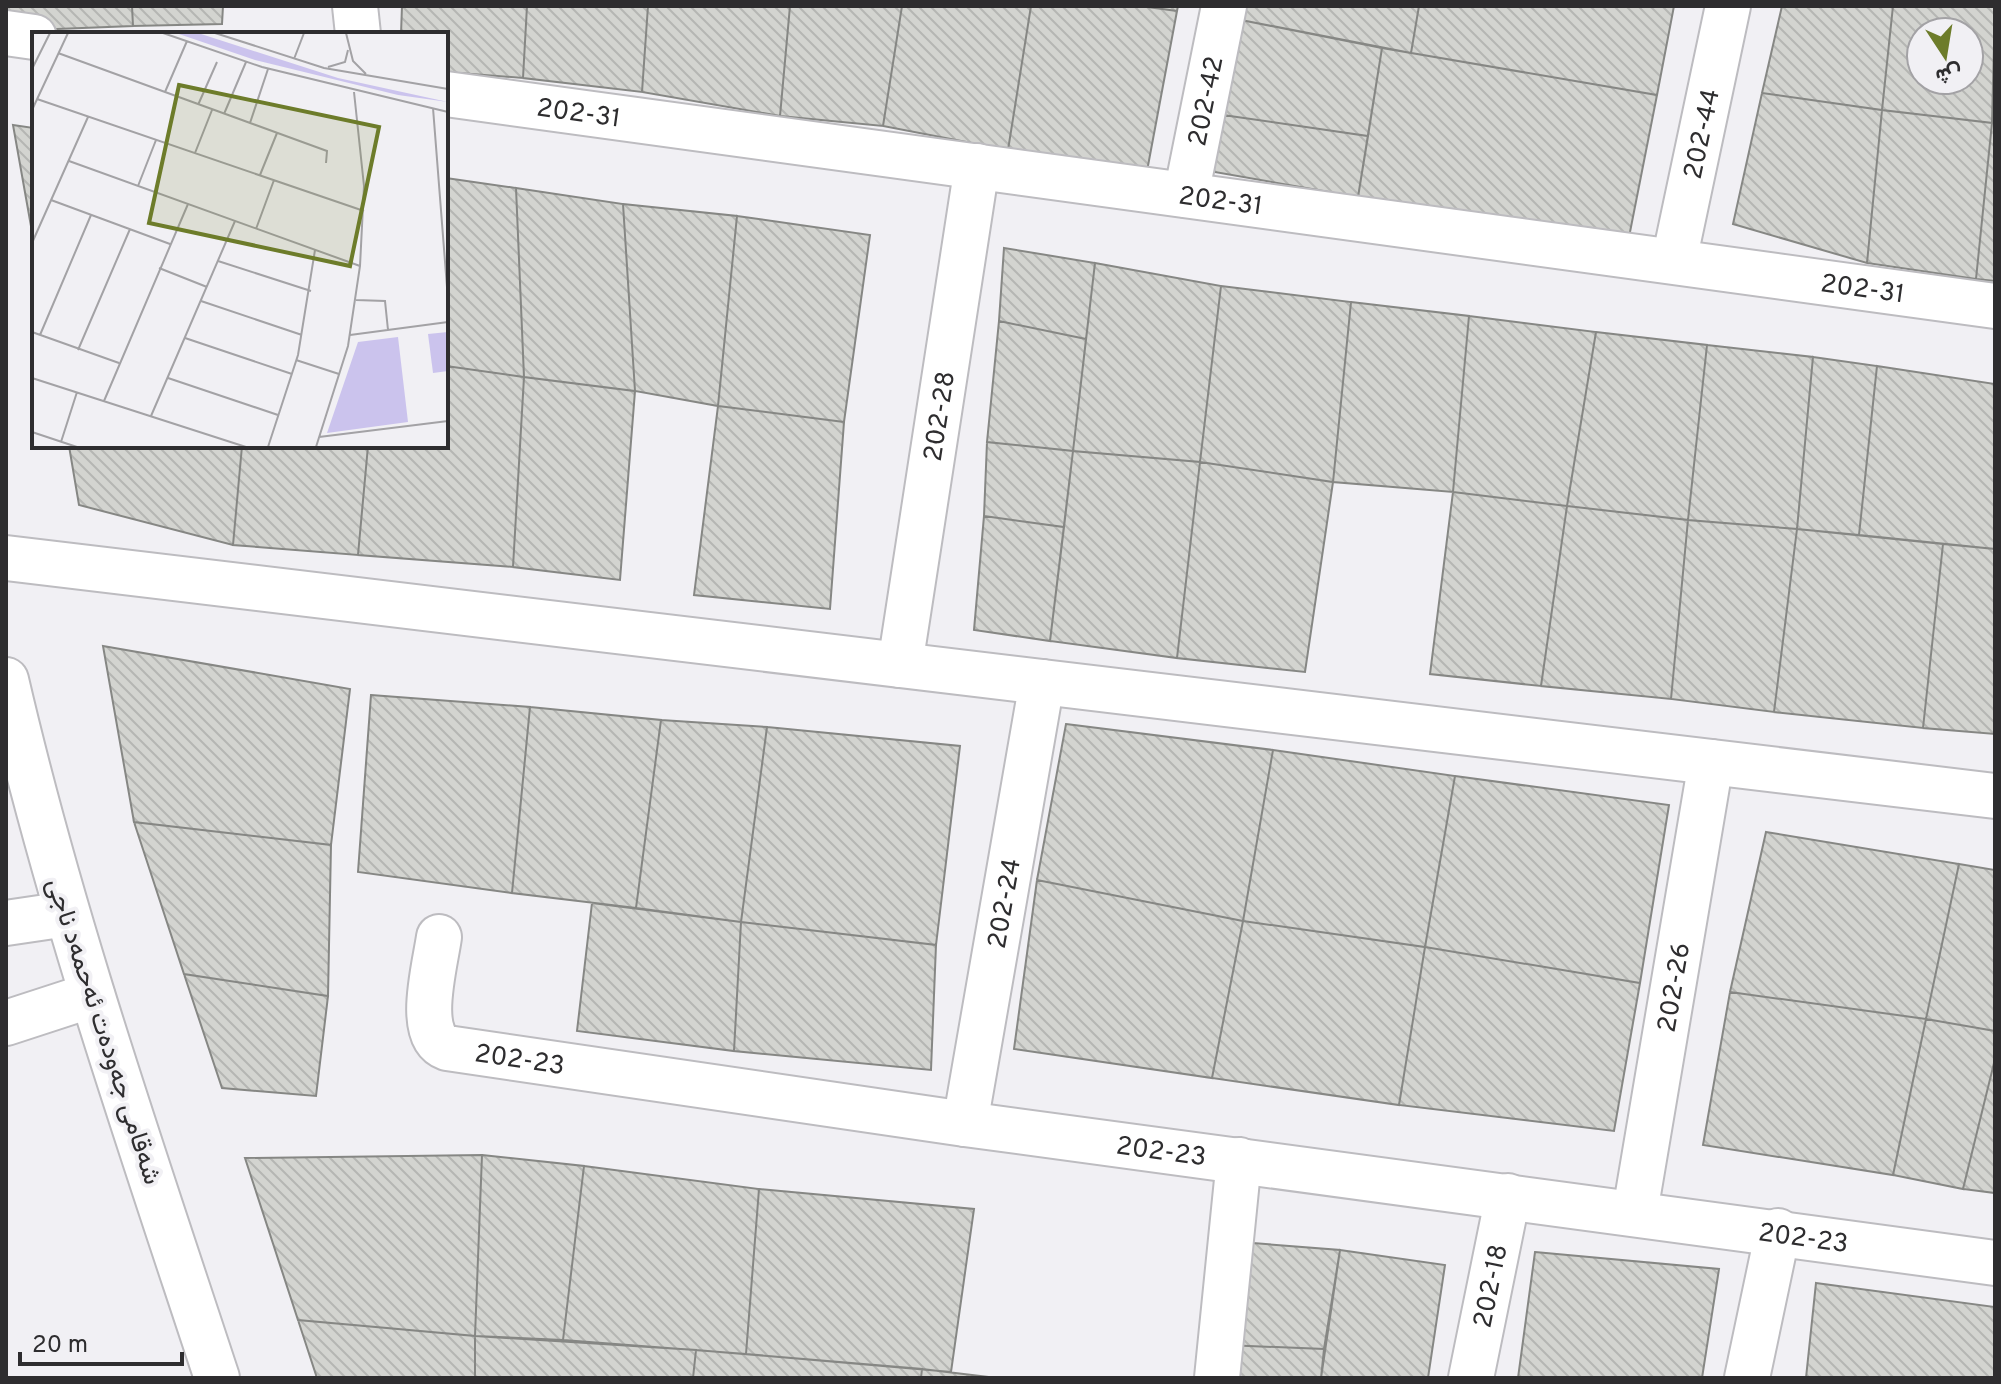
<svg xmlns="http://www.w3.org/2000/svg" width="2001" height="1384" font-family="Overpass,Vazirmatn,sans-serif">
<defs>
<pattern id="building-back-hatch" width="6" height="6" patternUnits="userSpaceOnUse" patternTransform="scale(2)"><rect width="6" height="6" fill="#d3d4d0"/><path d="M-1 5l2 2M0 0l6 6M5-1l2 2" fill="none" stroke="#b5b6b3"/></pattern>
</defs>
<rect width="100%" height="100%" fill="#f1f0f4"/>
<!-- building -->
<path fill="url(#building-back-hatch)" stroke="#868784" stroke-width="2" fill-rule="evenodd" d="M6,6H132L133,26L6,31Z
M132,6H223L222,24L133,26Z
M402,6H527L523,78L446,72V34H401Z
M527,6H648L642,92L523,78Z
M648,6H790L780,116L642,92Z
M790,6H902L883,126L780,116Z
M902,6H1031L1008,150L883,126Z
M1031,6H1140L1177,11L1147,171L1008,150Z
M1140,6H1178L1177,11Z
M1244,6H1419L1411,53L1241,20Z
M1419,6H1674L1657,95L1411,53Z
M1782,6H1893L1882,110L1762,93Z
M1893,6H1995L1992,123L1882,110ZM1921,32H1969V80H1921Z
M1241,20L1382,48L1368,136L1223,115Z
M1382,48L1657,95L1629,237L1358,197Z
M1762,93L1882,110L1867,263L1733,224Z
M1882,110L1992,123L1976,279L1867,263Z
M1223,115L1368,136L1358,197L1209,171Z
M1992,123H1995V281L1976,279Z
M13,125L34,128V243Z
M446,178L516,188L524,377L446,366Z
M516,188L623,204L635,391L524,377Z
M623,204L737,216L718,406L635,391Z
M737,216L870,235L844,422L718,406Z
M1004,248L1095,263L1086,339L999,321Z
M1095,263L1221,286L1200,462L1073,451Z
M1221,286L1351,302L1333,482L1200,462Z
M1351,302L1469,316L1453,492L1333,482Z
M1469,316L1596,332L1567,506L1453,492Z
M999,321L1086,339L1073,451L987,442Z
M1596,332L1707,345L1688,520L1567,506Z
M1707,345L1813,357L1797,529L1688,520Z
M1813,357L1877,366L1859,535L1797,529Z
M446,366L524,377L513,567L358,555L368,446H446Z
M1877,366L1995,384V549L1859,535Z
M524,377L635,391L620,580L513,567Z
M718,406L844,422L830,609L694,595Z
M987,442L1073,451L1064,527L984,516Z
M69,446H242L233,545L79,505Z
M242,446H368L358,555L233,545Z
M1073,451L1200,462L1177,658L1050,641Z
M1200,462L1333,482L1305,672L1177,658Z
M1453,492L1567,506L1541,686L1430,674Z
M1567,506L1688,520L1671,699L1541,686Z
M984,516L1064,527L1050,641L974,630Z
M1688,520L1797,529L1774,712L1671,699Z
M1797,529L1943,544L1923,728L1774,712Z
M1943,544L1995,549V734L1923,728Z
M103,646L350,689L331,845L134,822Z
M371,695L530,707L512,893L358,872Z
M530,707L661,720L636,908L512,893Z
M661,720L767,727L741,922L636,908Z
M1066,724L1273,750L1243,921L1037,880Z
M767,727L960,746L936,945L741,922Z
M1273,750L1455,776L1425,947L1243,921Z
M1455,776L1669,805L1640,983L1425,947Z
M134,822L331,845L328,996L184,974Z
M1766,832L1959,864L1926,1019L1730,992Z
M1959,864L1995,870V1031L1926,1019Z
M1037,880L1243,921L1212,1078L1014,1049Z
M592,903L741,922L734,1051L577,1031Z
M1243,921L1425,947L1399,1105L1212,1078Z
M741,922L936,945L931,1070L734,1051Z
M1425,947L1640,983L1614,1131L1399,1105Z
M184,974L328,996L316,1096L222,1088Z
M1730,992L1926,1019L1893,1175L1703,1145Z
M1926,1019L1995,1031V1059L1963,1189L1893,1175Z
M1995,1059V1193L1963,1189Z
M482,1155L475,1336L298,1320L245,1158Z
M482,1155L584,1166L563,1340L475,1336Z
M584,1166L759,1189L746,1354L563,1340Z
M759,1189L974,1209L951,1372L746,1354Z
M1240,1242L1340,1250L1324,1349L1226,1345Z
M1340,1250L1445,1265L1428,1378H1321Z
M1535,1252L1719,1269L1702,1378H1518Z
M1816,1283L1995,1307V1378H1806Z
M298,1320L475,1336V1378H317Z
M475,1336L696,1350L693,1378H475Z
M1226,1345L1324,1349L1321,1378H1222Z
M696,1350L922,1369L921,1378H693Z
M922,1369L997,1378H921Z"/>
<g fill="none" stroke-linecap="round" stroke-linejoin="round">
<defs>
<g id="minor">
<path d="M355,6L358,34"/>
<path d="M6,33L34,37"/>
<path id="s1" d="M446,94L1995,306"/>
<path id="s2" d="M1186,195L1224,6"/>
<path id="s3" d="M1674,261L1728,6"/>
<path d="M6,558L1995,796"/>
<path id="s4" d="M900,665L977,166"/>
<path d="M6,680C61,917 141,1147 217,1378"/>
<path d="M6,923L67,914"/>
<path id="s5" d="M439,937C435,966 415,1036 447,1048L965,1124L1995,1263"/>
<path d="M6,1023L92,995"/>
<path id="s6" d="M965,1124L1042,682"/>
<path id="s7" d="M1635,1212L1711,762"/>
<path d="M1217,1378L1239,1160"/>
<path id="s8" d="M1471,1378L1508,1196"/>
<path d="M1747,1378L1778,1231"/>
</g>
</defs>
<!-- minor casing -->
<use href="#minor" stroke="#bdbcc0" stroke-width="48"/>
<!-- minor -->
<use href="#minor" stroke="#fff" stroke-width="44"/>
</g>
<g text-anchor="middle" stroke-width="8" stroke-linejoin="round" paint-order="stroke">
<!-- street labels -->
<g font-size="26" fill="#2e2d2f" stroke="#f1f0f4">
<text dy="9" stroke="none"><textPath href="#s2" startOffset="96">202-42</textPath></text>
<text dy="9" stroke="none"><textPath href="#s1" startOffset="134">202-31</textPath></text>
<text dy="9" stroke="none"><textPath href="#s3" startOffset="130">202-44</textPath></text>
<text dy="9" stroke="none"><textPath href="#s1" startOffset="782">202-31</textPath></text>
<text dy="9" stroke="none"><textPath href="#s1" startOffset="1430">202-31</textPath></text>
<text dy="9" stroke="none"><textPath href="#s4" startOffset="252">202-28</textPath></text>
<text dy="9" stroke="none"><textPath href="#s6" startOffset="224">202-24</textPath></text>
<text dy="9" stroke="none"><textPath href="#s7" startOffset="228">202-26</textPath></text>
<text transform="translate(105 1031) rotate(72)" y="9">شەقامی جەودەت ئەحمەد ناجی</text>
<text dy="9" stroke="none"><textPath href="#s5" startOffset="192">202-23</textPath></text>
<text dy="9" stroke="none"><textPath href="#s5" startOffset="840">202-23</textPath></text>
<text dy="9" stroke="none"><textPath href="#s5" startOffset="1488">202-23</textPath></text>
<text dy="9" stroke="none"><textPath href="#s8" startOffset="94">202-18</textPath></text>
</g>
</g>
<!-- overview -->
<g transform="translate(32 32)">
<rect width="416" height="416" fill="#f1f0f4"/>
<path d="M144,1H166L306,46L416,70L366,63L223,28ZM366,305L376,390L295,401L326,310Z" fill="#cbc3ed"/>
<path d="M416,300V339L401,341L396,302Z" fill="#cbc3ed"/>
<path fill="none" stroke="#a3a2a5" stroke-width="2" d="M131,1L230,35L416,80M183,1L292,36L416,57M314,1L321,29L334,42M26,21L295,119L294,131M262,27L272,1M296,35L313,30L316,18M0,37L18,1M133,60L155,9M5,67L332,179M166,73L185,30M401,76L416,268M0,78L36,1M192,82L214,30M218,91L236,37M163,121L180,78M37,129L328,234M228,143L245,101M106,154L124,108M19,168L138,212M224,197L242,148M0,211L56,85M186,229L279,259M127,236L175,255M324,268L353,269L356,298M169,269L270,303M0,300L87,331M8,303L59,183M318,303L416,290M153,306L260,342M46,318L98,197M264,328L307,342M0,346L214,415M136,346L246,383M72,369L156,172M119,384L203,189M0,400L45,415M287,405L416,389M29,410L45,360M236,415L266,323L283,218M284,415L316,314L328,234L332,154L322,60"/>
<path fill="#6d7c2a" fill-opacity="0.15" stroke="#6d7c2a" stroke-width="4" d="M147,53L347,95L318,234L117,191Z"/>
<rect width="416" height="416" fill="none" stroke="#2e2d2f" stroke-width="4"/>
</g>
<!-- border -->
<rect width="2001" height="1384" fill="none" stroke="#2e2d2f" stroke-width="16"/>
<!-- north arrow -->
<g transform="translate(1945 56) rotate(168)"><circle r="38" fill="#f1f0f4" stroke="#a3a2a5" stroke-width="2"/>
<path d="M0-6L14 30L0 20L-14 30Z" fill="#6d7c2a"/>
<text y="-12" font-size="22" font-weight="bold" text-anchor="middle" fill="#2e2d2f">ش</text>
</g>
<!-- scale -->
<path d="M20 1352v12h162v-12" fill="none" stroke="#2e2d2f" stroke-width="4"/>
<text x="32" y="1352" font-size="24" fill="#2e2d2f" stroke="#f1f0f4" stroke-width="6" paint-order="stroke">20 m</text>
</svg>
